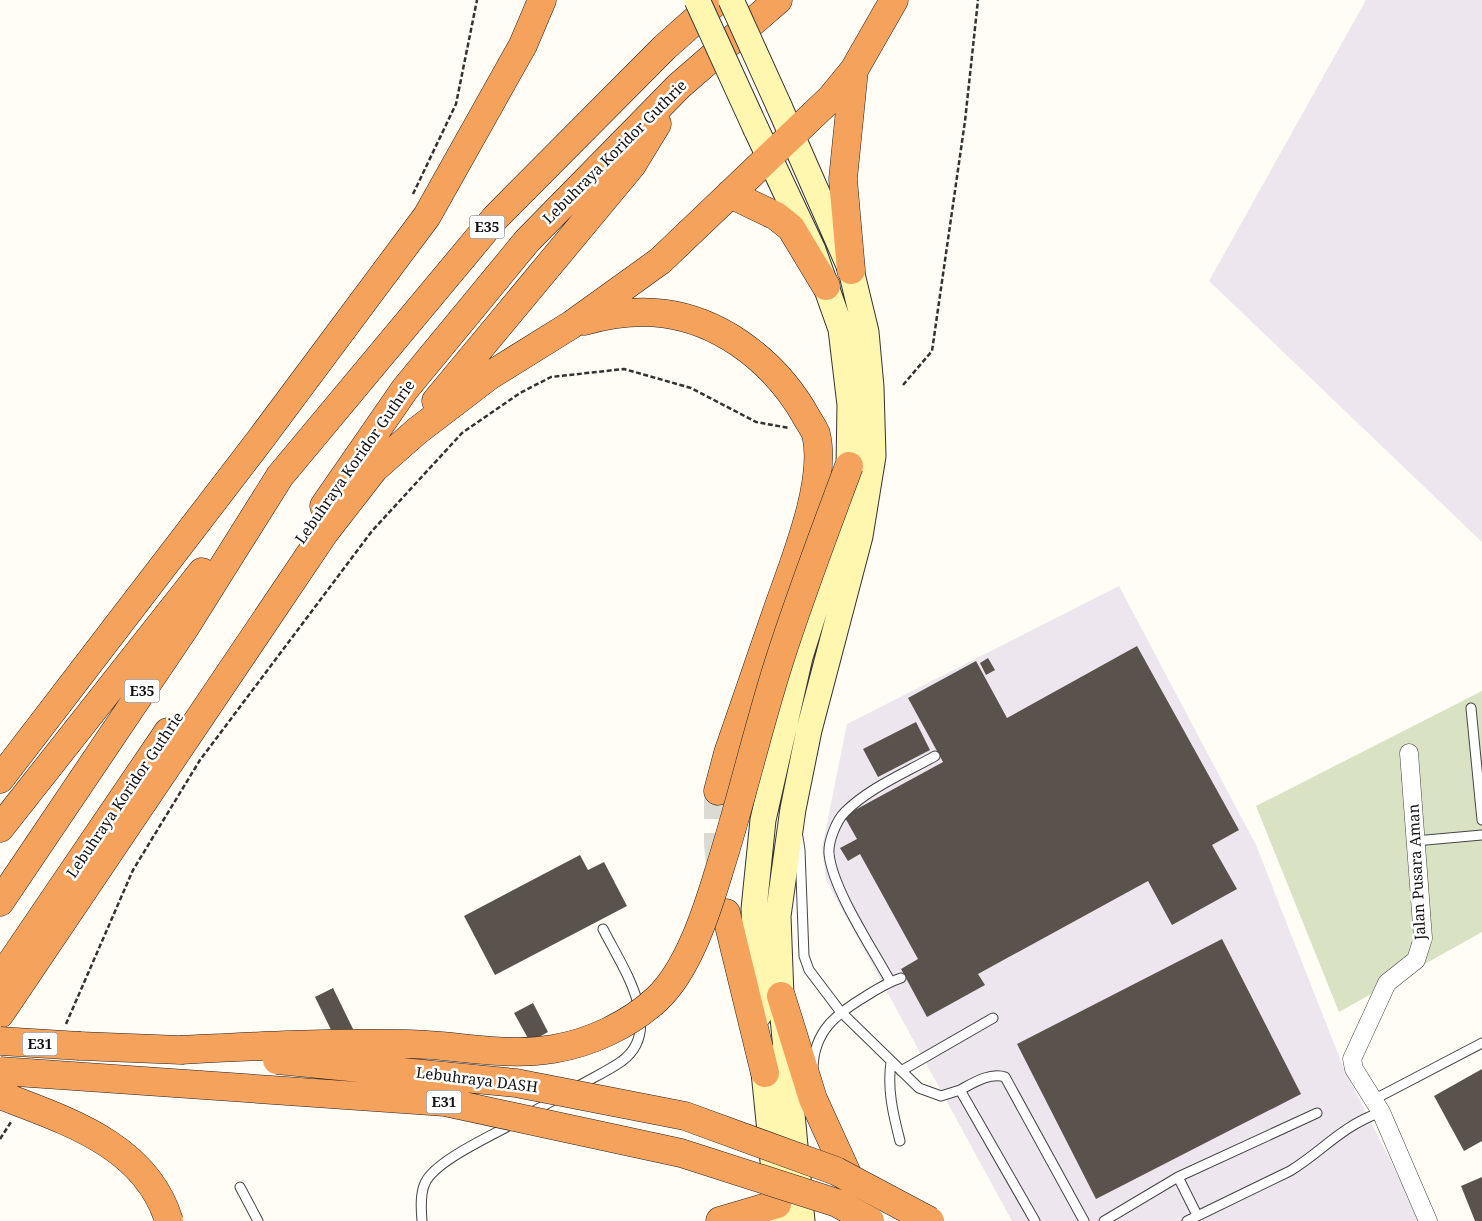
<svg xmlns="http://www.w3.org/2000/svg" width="1482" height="1221" font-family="'Noto Serif',serif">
<rect width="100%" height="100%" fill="#fffdf5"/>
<!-- industrial -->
<path fill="#eee6ef" d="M1366,0H1482V542L1209,281Z
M1119,586L1256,845L1344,1069L1421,1221H1012L826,880L822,848L847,724Z"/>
<!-- cemetery -->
<path fill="#d9e3c4" d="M1482,691V932L1339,1012L1256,806Z"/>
<!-- building -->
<path fill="#5a524d" d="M1137,646L1239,830L1212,845L1237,889L1172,925L1148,881L978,974L985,985L927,1017L901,969L918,959L860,854L848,861L840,848L857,839L844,816L943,762L908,698L976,661L1007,718Z
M988,658L995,670L986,675L980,663Z
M916,722L930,750L878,777L863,749Z
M580,855L588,870L604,862L627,906L495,975L464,916Z
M1222,939L1301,1094L1096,1199L1017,1044Z
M333,988L354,1031L336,1040L315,997Z
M533,1003L548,1032L530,1042L514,1013Z
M1482,1069V1141L1464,1151L1434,1096Z
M1482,1177V1221H1475L1461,1186Z"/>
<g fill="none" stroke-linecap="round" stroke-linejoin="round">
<!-- highway-tunnel -->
<path stroke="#dbdad3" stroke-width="28" stroke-dasharray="28 14" stroke-linecap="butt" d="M718,791V844L720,864"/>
<defs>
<path id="lane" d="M1471,708L1482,820
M798,837L800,850L804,956L809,970L840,1011L919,1088L941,1096L960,1090L1035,1221
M1415,841L1482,835
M890,981C872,948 833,890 829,854C828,842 836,821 845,812C869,788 905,773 935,756
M891,1062C887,1089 893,1114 900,1141
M813,1068C814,1031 836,1014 866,996C877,989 888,982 901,978
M901,1071L993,1018
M575,1088C590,1079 608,1071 622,1061C666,1028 621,965 603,929
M960,1090C973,1083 990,1072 1005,1077L1084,1221
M1373,1100L1482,1043
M529,1114L557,1098
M1178,1177L1197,1215
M240,1187L258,1221
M422,1221C421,1209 420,1194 425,1183C435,1161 491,1136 514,1123
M1104,1221L1178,1177L1317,1113
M1187,1221L1290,1171C1324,1150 1340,1127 1381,1112"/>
<path id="street" d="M1409,753L1423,938L1416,960L1387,983L1352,1059L1354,1069L1381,1112L1428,1221"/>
<path id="secondary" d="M779,106L851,270L866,332L871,387L873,456L860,536L809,730L793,809L778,916L781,996L802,1221
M756,129L813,250L841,329L850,405L849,466L836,542L800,657L763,820L754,909L759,1015
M762,1052L779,1221"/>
<path id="highway" d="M730,194L776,216L791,228L826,286
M851,270L843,179L854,70
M584,321C641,305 690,310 739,343C768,363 790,387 807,418C810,423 814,429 816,434C828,483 792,567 776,614C760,660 744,707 728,753L718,791
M436,401L632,165L657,124
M324,506L405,389L527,241L679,86L778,0
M0,779L260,440L427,216L523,45L542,0
M0,828L202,572
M0,902L184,629L280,476L496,217L665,47L718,0
M726,913L765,1073
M0,979L168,732
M781,996L813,1099L855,1191
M0,1014L325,532L374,469L417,431L489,376L571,325L660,261L831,98L854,70L894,0
M80,1046L181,1050
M720,1221L777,1204"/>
</defs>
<!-- lane casing -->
<use href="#lane" stroke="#444" stroke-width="11"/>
<!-- street casing -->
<use href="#street" stroke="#444" stroke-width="19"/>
<!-- secondary casing -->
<use href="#secondary" stroke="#333" stroke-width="27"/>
<!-- highway casing -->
<use href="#highway" stroke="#222" stroke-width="29"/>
<!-- path -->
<path stroke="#333" stroke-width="2.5" stroke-dasharray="5 2.5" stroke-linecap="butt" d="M413,194L456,104L477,0
M903,385L932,351L965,121L978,0
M66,1024L133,870L200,760L372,531L462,433L520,393L551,377L624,369L691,388L756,422L789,428
M0,1139L11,1122"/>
<!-- lane -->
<use href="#lane" stroke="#fff" stroke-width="9"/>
<!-- street -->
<use href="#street" stroke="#fff" stroke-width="18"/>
<!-- secondary -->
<use href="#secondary" stroke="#fff6b0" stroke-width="25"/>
<!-- highway -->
<use href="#highway" stroke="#f5a25d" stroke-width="28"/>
<defs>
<path id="secondary-bridge" d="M697,0L756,129
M731,0L779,106"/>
<path id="highway-bridge" d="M0,1041L80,1046
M181,1050C257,1046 333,1042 410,1044C457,1045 505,1057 553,1049C590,1043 629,1025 657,999C688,970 707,911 719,871C741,802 757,731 779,662C800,596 825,531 849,466
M277,1060L516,1083L685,1116L836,1171L930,1221
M0,1071L445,1102L681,1153L837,1203L870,1221
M0,1095C67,1121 146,1145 169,1221"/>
</defs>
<!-- secondary-bridge casing -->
<use href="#secondary-bridge" stroke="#333" stroke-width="27" stroke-linecap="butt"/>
<!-- highway-bridge casing -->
<use href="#highway-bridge" stroke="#222" stroke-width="29" stroke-linecap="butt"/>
<!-- secondary-bridge -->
<use href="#secondary-bridge" stroke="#fff6b0" stroke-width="25"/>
<!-- highway-bridge -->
<use href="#highway-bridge" stroke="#f5a25d" stroke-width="28"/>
</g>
<g text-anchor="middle" stroke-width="5" stroke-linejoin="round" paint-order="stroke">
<!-- shield labels -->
<g fill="#fff" stroke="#585858" stroke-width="1">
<rect x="469.5" y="215.5" width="35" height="23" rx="4"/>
<rect x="124.5" y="679.5" width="35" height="23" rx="4"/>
<rect x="22.5" y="1032.5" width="35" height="23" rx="4"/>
<rect x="426.5" y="1090.5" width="35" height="23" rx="4"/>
</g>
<g font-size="14" font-weight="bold" fill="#111">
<text x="487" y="232">E35</text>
<text x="142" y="696">E35</text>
<text x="40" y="1049">E31</text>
<text x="444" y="1107">E31</text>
</g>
<!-- street labels -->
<g font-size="15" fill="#111" stroke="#fff">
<text transform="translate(615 152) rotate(-45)" y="5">Lebuhraya Koridor Guthrie</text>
<text transform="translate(355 462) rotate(-55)" y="5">Lebuhraya Koridor Guthrie</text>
<text transform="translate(125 795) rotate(-56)" y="5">Lebuhraya Koridor Guthrie</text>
<text transform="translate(1417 872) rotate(-93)" y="5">Jalan Pusara Aman</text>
<text transform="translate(477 1080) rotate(7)" y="5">Lebuhraya DASH</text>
</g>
</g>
</svg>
